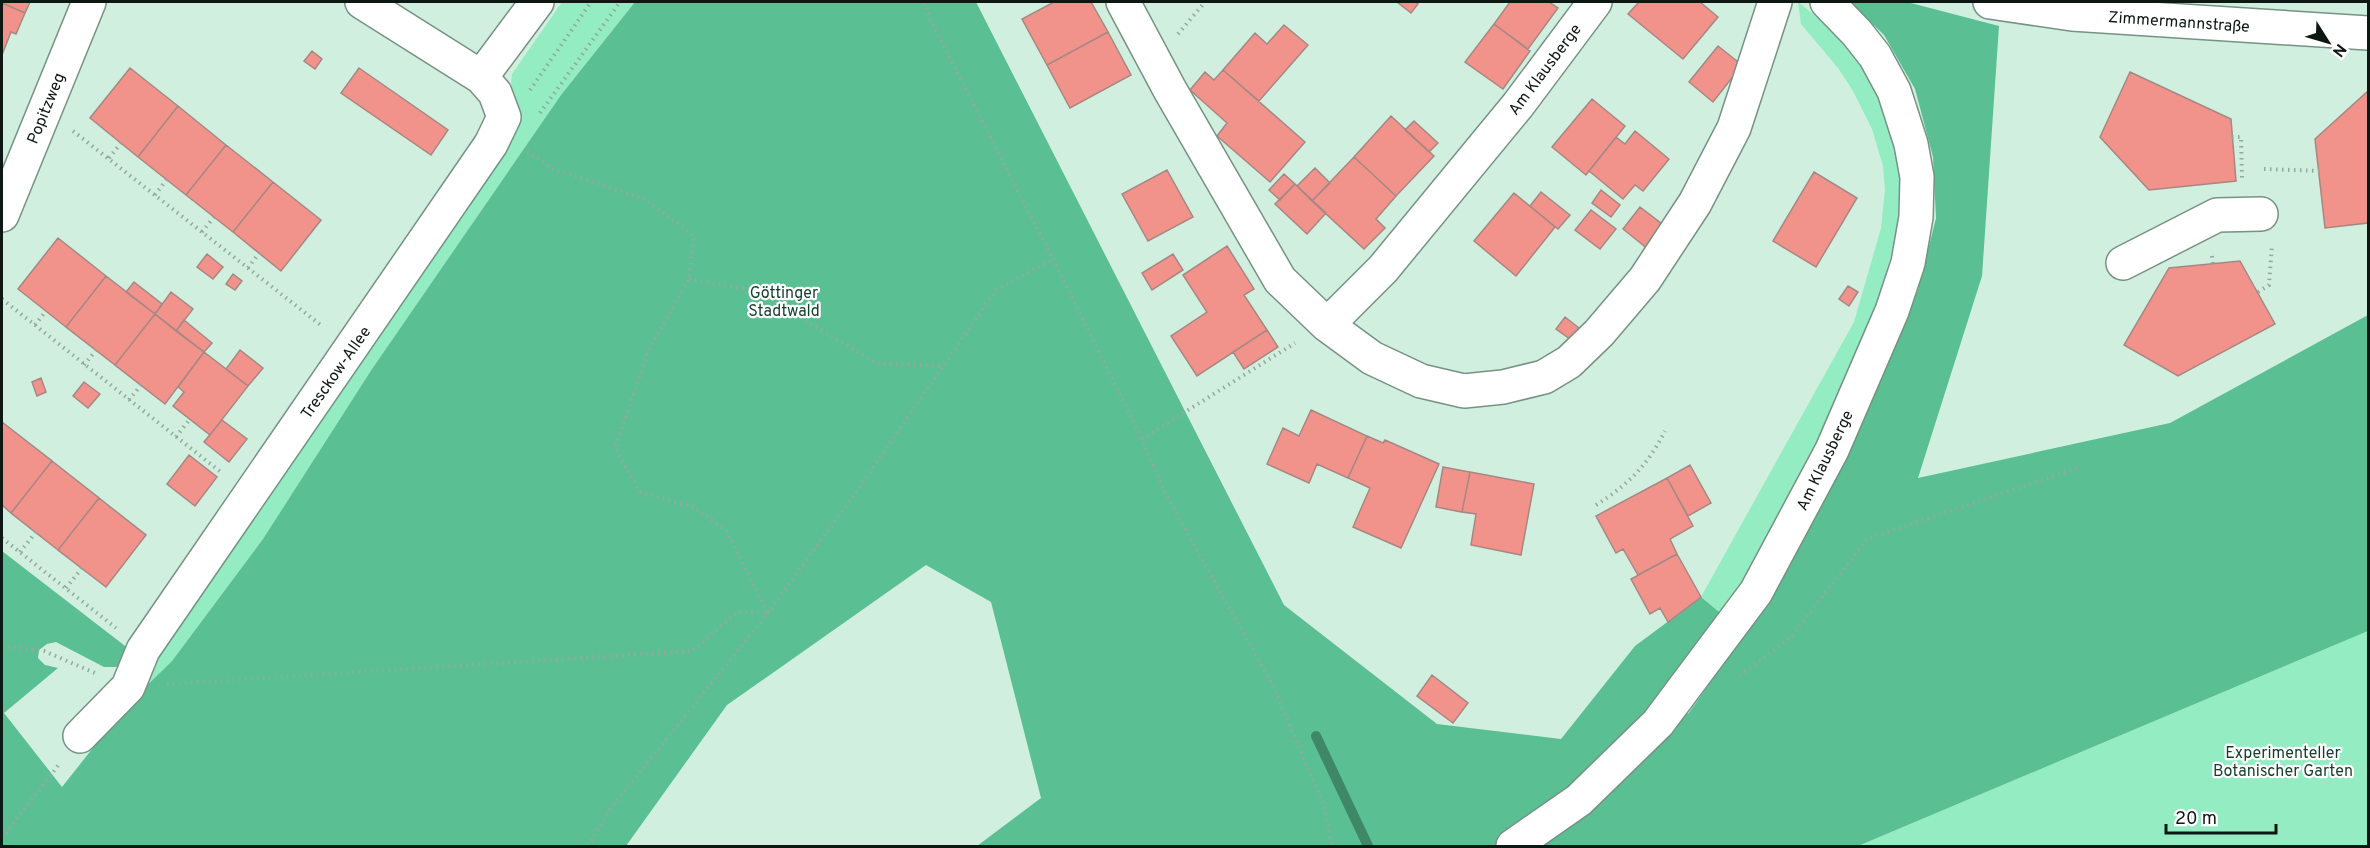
<svg xmlns="http://www.w3.org/2000/svg" width="2370" height="848" font-family="Overpass,sans-serif">
<rect width="100%" height="100%" fill="#d1efdf"/>
<!-- green -->
<path fill="#93ecc2" d="M562,2H635L561,95L372,369L263,539L172,661L127,705L165,644L515,118L511,83L512,74Z
M1798,2L1827,25L1852,54L1870,79L1881,102L1893,137L1899,167L1901,195L1899,228L1867,337L1752,581L1724,616L1701,597L1854,322L1881,228L1885,190L1883,166L1872,129L1853,91L1838,68L1801,24Z
M2368,631V846H1858Z"/>
<!-- forest -->
<path fill="#5abf93" d="M635,2H976L1284,605L1437,724L1561,739L1635,646L1701,597L1724,616L1662,695L1688,714L1770,598L1815,519L1918,290L1936,218L1933,157L1915,89L1884,35L1850,2H1907L1999,26L1982,276L1918,478L2170,423L2368,315V631L1858,846H977L1041,798L991,602L926,565L727,705L626,846H2V551L129,649L126,659L116,667H104L56,642L47,644L39,650L38,658L45,665L58,668L4,713L62,787L127,705L172,661L263,539L372,369L561,95Z"/>
<g fill="none" stroke-linecap="round" stroke-linejoin="round">
<!-- stream -->
<path stroke="#3e8868" stroke-width="10" d="M1316,736L1368,846"/>
</g>
<!-- building -->
<path fill="#f2938b" stroke="#a68783" stroke-width="1.5" d="M2,2H30L25,13L2,3Z
M1054,2H1091L1108,32L1047,65L1022,19Z
M1397,2H1415L1418,4L1411,13Z
M1510,2H1549L1558,8L1528,49L1494,24Z
M1639,2H1700L1718,17L1683,59L1628,14Z
M2,3L25,13L16,34L11,32L2,55Z
M1494,24L1530,51L1503,89L1465,62Z
M1284,25L1308,45L1259,101L1223,70L1255,33L1267,44Z
M1108,32L1131,75L1070,108L1047,65Z
M1718,46L1742,65L1713,102L1689,82Z
M312,51L322,59L315,69L304,61Z
M130,68L178,106L138,157L90,118Z
M359,68L448,130L431,155L341,93Z
M1223,70L1305,142L1270,182L1217,136L1227,123L1190,90L1205,72L1214,80Z
M2130,72L2231,119L2236,181L2149,190L2100,137Z
M2368,91V223L2325,228L2315,139Z
M1592,99L1625,126L1586,175L1552,147Z
M178,106L226,145L186,195L138,157Z
M1391,116L1434,156L1396,196L1354,157Z
M1414,121L1438,143L1429,152L1405,130Z
M1635,131L1669,159L1643,191L1635,185L1623,199L1589,171L1616,137L1625,144Z
M226,145L273,182L233,232L186,195Z
M1354,157L1396,196L1376,219L1385,228L1364,249L1312,201Z
M1315,168L1330,183L1312,201L1297,186Z
M1167,170L1193,217L1148,241L1122,194Z
M1814,172L1857,198L1816,267L1773,241Z
M1284,174L1295,184L1280,200L1269,190Z
M273,182L321,220L281,271L233,232Z
M1295,184L1326,213L1307,234L1275,204Z
M1601,190L1620,205L1611,217L1592,203Z
M1541,192L1570,215L1558,229L1530,206Z
M1514,193L1555,227L1516,276L1474,241Z
M1640,207L1666,227L1649,250L1623,229Z
M1591,210L1616,229L1600,249L1575,230Z
M58,238L106,276L66,327L18,289Z
M1227,246L1254,289L1244,295L1267,330L1197,376L1171,336L1207,312L1183,275Z
M207,254L223,267L213,279L197,267Z
M1173,254L1183,270L1152,290L1142,273Z
M2240,261L2275,324L2178,376L2124,345L2169,268Z
M233,274L242,281L235,290L226,284Z
M106,276L155,314L115,365L66,327Z
M134,282L162,304L155,314L126,292Z
M1848,286L1858,292L1849,306L1839,299Z
M171,292L193,309L176,331L155,314Z
M155,314L204,352L165,404L115,365Z
M1565,317L1579,328L1570,339L1556,329Z
M184,320L212,343L204,352L176,331Z
M1267,330L1278,347L1244,369L1233,352Z
M240,350L263,368L248,386L226,369Z
M204,352L248,386L210,435L173,406L184,392L178,387Z
M41,378L46,392L37,396L32,382Z
M84,382L100,394L88,408L73,396Z
M1311,410L1367,436L1348,478L1317,464L1309,483L1267,464L1283,428L1299,436Z
M222,420L247,439L229,462L204,442Z
M2,422L52,461L11,513L2,505Z
M1367,436L1383,443L1385,440L1439,464L1401,548L1353,527L1370,488L1348,478Z
M189,455L217,477L195,506L167,484Z
M52,461L99,498L58,550L11,513Z
M1690,465L1711,503L1688,516L1667,478Z
M1443,467L1470,472L1462,512L1436,507Z
M1470,472L1534,484L1521,555L1471,545L1476,514L1462,512Z
M1667,478L1693,526L1670,539L1677,554L1638,575L1623,549L1616,553L1596,516Z
M99,498L146,535L106,587L58,550Z
M1677,554L1701,597L1668,622L1660,608L1650,614L1631,579Z
M1432,675L1468,703L1453,723L1417,696Z"/>
<g fill="none" stroke-linecap="round" stroke-linejoin="round">
<defs>
<path id="minor" d="M1123,2L1170,90L1280,280L1327,325L1372,358L1421,381L1464,391L1503,387L1544,377L1569,362L1599,333L1645,279L1695,203L1734,128L1775,2
M1990,2L2072,14L2368,33
M481,77L537,2
M2,215L89,2
M2123,263L2217,215L2261,214
M1327,325L1383,269L1518,105L1595,2
M80,736L128,687L143,650L491,144L504,117L495,93L481,77L362,2
M1513,846L1579,800L1658,723L1756,592L1832,450L1892,311L1908,263L1916,217L1917,177L1911,144L1894,91L1875,56L1857,33L1827,2"/>
</defs>
<!-- minor casing -->
<use href="#minor" stroke="#769284" stroke-width="36"/>
<!-- path -->
<path stroke="#92aa9e" stroke-width="4" stroke-dasharray="1.5 4.5" stroke-linecap="butt" d="M924,2L931,21L1053,259L1142,439L1165,493L1272,684L1324,805L1332,846
M1178,34L1205,2
M530,90L591,2
M540,113L620,2
M73,131L322,326
M2232,137H2241L2242,178
M109,158L121,143
M2264,169L2319,171
M155,195L167,179
M202,232L214,217
M2212,256L2213,264
M248,268L259,253
M689,279L754,290L876,363L943,366
M2258,292L2269,285L2272,245
M2,299L222,473
M35,325L46,311
M84,365L96,350
M129,400L141,385
M176,437L190,419
M1142,439L1295,343
M1596,505C1629,484 1647,466 1665,431
M2,538L116,628
M20,552L36,532
M66,588L82,568
M2,646L44,651L95,673
M1740,676L1791,637L1867,539L2078,468
M167,684L693,651L737,612L768,613L726,530L693,507L640,492L615,448L650,347L689,279L694,236L645,199L555,170L525,150
M2,838L60,763
M588,846L611,808L768,613L858,489L996,290L1053,259"/>
<!-- minor -->
<use href="#minor" stroke="#fff" stroke-width="33"/>
</g>
<g text-anchor="middle" stroke-width="4.5" stroke-linejoin="round" paint-order="stroke">
<!-- street labels -->
<g font-size="16" fill="#0d1813" stroke="#fff">
<text transform="translate(2179 21) rotate(4)" y="6">Zimmermannstraße</text>
<text transform="translate(1544 69) rotate(-53)" y="6">Am Klausberge</text>
<text transform="translate(45 108) rotate(-68)" y="6">Popitzweg</text>
<text transform="translate(335 372) rotate(-55)" y="6">Tresckow-Allee</text>
<text transform="translate(1824 460) rotate(-64)" y="6">Am Klausberge</text>
</g>
<!-- park labels -->
<g font-size="16" fill="#123e2c" stroke="#fff">
<text x="784" y="298">Göttinger<tspan x="784" dy="18">Stadtwald</tspan></text>
<text x="2283" y="758">Experimenteller<tspan x="2283" dy="18">Botanischer Garten</tspan></text>
</g>
</g>
<!-- border -->
<rect width="2370" height="848" fill="none" stroke="#0d1813" stroke-width="6"/>
<!-- north arrow -->
<g transform="translate(2328 42) rotate(127)" stroke="#ffffff" stroke-width="4.5" paint-order="stroke">
<path d="M0-4.5L10 22L0 15L-10 22Z" fill="#0d1813"/>
<text y="-9" font-size="16" font-weight="bold" text-anchor="middle" fill="#0d1813">N</text>
</g>
<!-- scale -->
<path d="M2166 824v9h110v-9" fill="none" stroke="#0d1813" stroke-width="3"/>
<text x="2175" y="824" font-size="18" fill="#0d1813" stroke="#ffffff" stroke-width="4.5" paint-order="stroke">20 m</text>
</svg>
